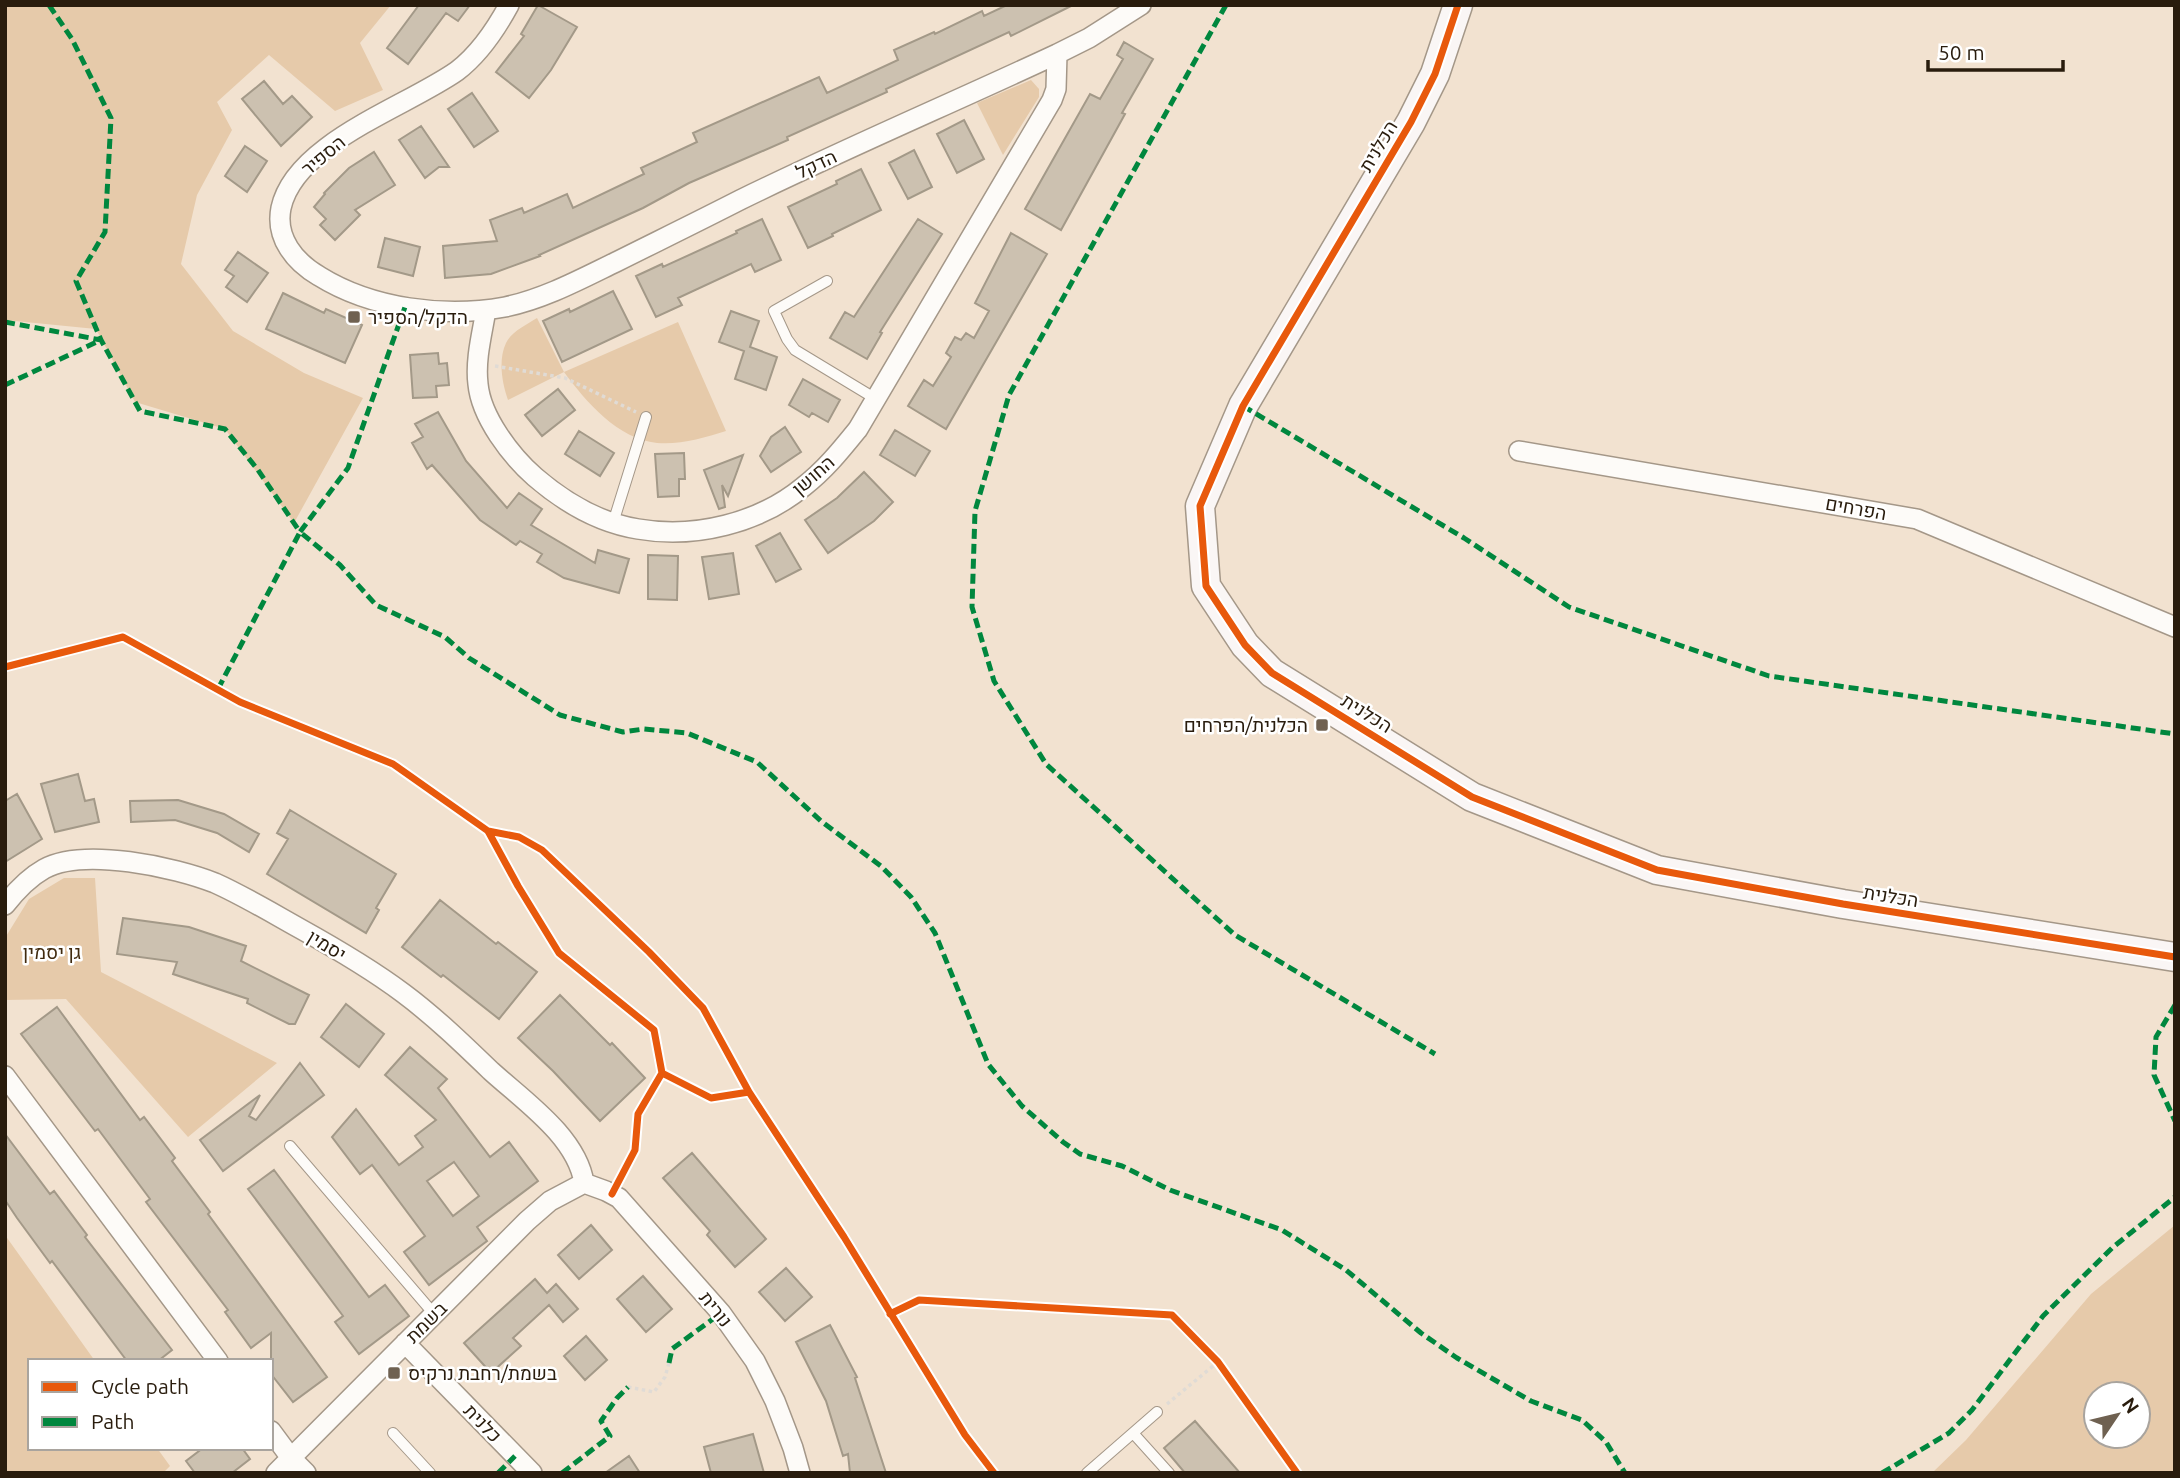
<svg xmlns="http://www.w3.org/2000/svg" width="2180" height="1478" font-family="Ubuntu,Heebo,sans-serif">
<rect width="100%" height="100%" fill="#f2e2d0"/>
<!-- green -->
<path fill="#e6caaa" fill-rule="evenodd" d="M5,5H391L360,43L383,90L335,111L269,55L217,102L232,130L197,195L181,264L233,331L304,373L363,398L294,523L225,429L135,402L96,329L5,320Z
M1031,80L1039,89V97L1003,155L977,103Z
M537,318L564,372L678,322L726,431C704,438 680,445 657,443C618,439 586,402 564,372L508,400C502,383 498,360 506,343C511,332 526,325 537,318Z
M64,878H95L101,972L277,1063L188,1137L66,999L5,1000V938L29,899Z
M2175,1225V1473H1932L1966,1440L2091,1294ZM2138,1394V1436H2096V1394Z
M5,1235L95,1361H30V1448H157L170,1466L163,1473H5Z"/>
<!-- building -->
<path fill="#ccc1b0" stroke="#a39988" stroke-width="2" fill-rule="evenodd" d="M419,5H470L458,21L446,13L408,64L387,48Z
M538,5L577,27L551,70L529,98L496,72L524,36L521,34Z
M1007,5H1073L1011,36L1009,32L886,89L887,92L787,137L788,140L689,183L643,208L539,255L540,256L491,274L445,278L443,246L497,241L490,220L522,208L524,213L567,194L573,208L644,174L641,168L697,142L693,133L819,77L827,93L898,60L894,50L934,32L935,34L982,11L984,16Z
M1124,42L1153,59L1122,113L1125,114L1061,230L1025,209L1090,94L1100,99L1123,59L1117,55Z
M264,81L283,104L292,96L312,117L281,146L242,99Z
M472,93L498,131L474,147L448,109Z
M964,120L984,159L957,173L937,134Z
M421,126L449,167H439L425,178L399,140Z
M245,146L267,161L247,192L225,176Z
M914,150L932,187L908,199L889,163Z
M374,152L395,185L355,210L360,215L335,240L320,225L326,219L314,207L325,194L324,193L349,168Z
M861,169L881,210L832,234L833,236L808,248L788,207L837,184L836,181Z
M762,219L781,260L755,272L751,264L678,298L682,305L656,317L636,276L662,264L663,267L737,233L736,231Z
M918,219L942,234L880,332L882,333L867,359L830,338L845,312L854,317Z
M1011,233L1047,254L946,429L908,406L924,380L933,386L951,357L946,353L955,337L961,340L966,333L974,338L989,311L975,303Z
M385,238L420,247L413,276L378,267Z
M238,252L268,273L247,302L226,287L234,276L225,270Z
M613,291L632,329L562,362L543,321L569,309L570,312Z
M283,293L324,313L326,309L362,325L345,363L266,329Z
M731,311L759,321L750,347L777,357L766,390L735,379L744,351L719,342Z
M438,353L439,364L447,363L449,385L436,386L437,397L413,398L410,355Z
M803,379L840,400L828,422L812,413L809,417L789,405Z
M558,389L575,410L542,436L525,415Z
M438,412L466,461L507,508L519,493L542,509L531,525L595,563L598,550L629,559L619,593L564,578L537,562L542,554L520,541L516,545L480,520L432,465L427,469L412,443L423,437L415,424Z
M785,427L801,452L771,472L760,456L771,437Z
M895,430L930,451L915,476L880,455Z
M579,431L614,453L600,476L565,454Z
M684,453L685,479H679V496L658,497L655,454Z
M743,455L728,496L722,485L725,507L719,509L704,470Z
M864,472L893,502L874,521L828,553L805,520L837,498Z
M780,533L801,569L776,582L756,546Z
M733,553L739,594L709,599L702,557Z
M648,555L678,556L677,600L648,599Z
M78,774L85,801L94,799L99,822L55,832L41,784Z
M17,794L42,839L5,862V801Z
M178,800L224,814L259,834L249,852L217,833L175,820L131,822L130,801Z
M290,810L396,874L376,908L379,910L366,933L267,874L288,839L277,833Z
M440,900L496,944L498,942L537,972L499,1019L443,975L441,977L402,947Z
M123,918L189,927L246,946L241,961L309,995L295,1024H289L247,1003L248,999L173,974L177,962L117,954Z
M560,995L610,1045L612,1043L645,1078L600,1121L553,1071L518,1038Z
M346,1004L384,1034L359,1067L321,1037Z
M57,1007L140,1120L144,1117L175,1158L172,1161L210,1212L208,1214L327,1377L293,1402L271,1374V1333L251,1348L225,1312L228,1310L146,1202L150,1199L98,1129L95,1131L21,1034Z
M410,1047L447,1079L438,1088L490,1157L509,1142L538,1181L477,1227L487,1241L429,1285L404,1252L425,1236L372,1165L360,1174L332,1137L356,1109L399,1165L423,1147L415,1136L436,1120L385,1075ZM454,1162L479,1196L453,1216L427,1181Z
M300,1063L324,1095L223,1171L200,1140L260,1095L249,1116L256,1120Z
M5,1134L50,1194L54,1191L87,1235L85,1237L172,1350L158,1361H127L52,1261L50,1263L17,1218L5,1200Z
M692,1153L766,1239L735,1267L707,1235L710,1231L663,1178Z
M274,1170L369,1297L385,1285L409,1316L359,1354L335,1322L343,1316L248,1189Z
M591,1225L612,1250L579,1279L558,1255Z
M786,1268L812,1297L785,1321L759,1292Z
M643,1276L672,1309L646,1332L617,1299Z
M535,1279L547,1293L556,1284L578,1309L563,1322L549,1305L513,1338L521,1346L491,1373L464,1343Z
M830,1325L857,1377L855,1378L886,1473H850L848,1454L843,1456L826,1401L796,1342Z
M586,1336L607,1360L585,1380L564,1356Z
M1195,1421L1240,1473H1185L1164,1448Z
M753,1434L764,1473H711L704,1447Z
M203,1448H242L250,1459L232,1473H195L186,1461Z
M629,1456L640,1473H605Z"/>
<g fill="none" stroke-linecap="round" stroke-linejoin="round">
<defs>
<path id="lane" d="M827,281L774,311L787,339L795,350L876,399
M613,523L646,417
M290,1146L434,1314
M393,1433L430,1473
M1133,1433L1169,1473
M1087,1473L1157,1412"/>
<path id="street" d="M509,5C496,29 478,55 457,71C406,107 295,143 281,208C275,238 295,262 319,276C372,309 445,318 505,307C544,299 581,279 616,262C658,241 699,221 740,200C844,149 952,103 1057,54L1089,38L1141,5
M486,310C482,334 475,360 478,384C481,417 511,456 535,477C564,502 600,523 638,529C695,539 759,523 803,487C825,470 841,450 858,429L1052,100L1056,89L1057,54
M1519,451L1917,519L2175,627
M5,905C16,891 28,878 44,869C83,847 175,867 215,883C244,896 272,913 299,928C335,948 371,969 403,993C434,1016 463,1044 491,1071C524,1101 577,1137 584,1183
M5,1076L218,1361
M584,1183L606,1191L619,1198L721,1313L755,1361L775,1401L793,1448L800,1473
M405,1343L532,1473
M271,1431L291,1458L306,1473
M276,1473L527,1221L550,1201L584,1183"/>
<path id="secondary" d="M1458,5L1435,74L1411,122L1243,406L1200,506L1206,586L1245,645L1272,673L1472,797L1657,870L1843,904L2175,957"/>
</defs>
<!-- lane casing -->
<use href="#lane" stroke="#a49788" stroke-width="12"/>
<!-- street casing -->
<use href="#street" stroke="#a49788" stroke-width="22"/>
<!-- secondary casing -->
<use href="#secondary" stroke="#a49788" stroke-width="31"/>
<!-- path -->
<path stroke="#e0dbd5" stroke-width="3.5" stroke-dasharray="3.5 3.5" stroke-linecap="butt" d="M495,366L565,378L636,412
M628,1387L654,1392L665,1377L669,1363
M1167,1404L1218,1362"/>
<!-- lane -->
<use href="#lane" stroke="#fdfbf8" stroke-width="10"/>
<!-- street -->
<use href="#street" stroke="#fdfbf8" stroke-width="19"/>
<!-- secondary -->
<use href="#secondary" stroke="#faf6f5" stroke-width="28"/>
<!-- quiet -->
<path stroke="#00873e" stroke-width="5" stroke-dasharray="10 5" stroke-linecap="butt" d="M49,5L72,39L111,118L105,232L76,281L101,340L140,411L225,429L258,470L300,532L348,468L405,307
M1226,5L1009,395L975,511L972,607L994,681L1046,764L1235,935L1435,1054
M5,322L101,340
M5,385L101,340
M1243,406L1464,538L1569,607L1769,676L2175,734
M218,689L300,532L340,565L376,605L445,637L469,658L560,715L623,732L644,729L687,733L757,762L821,821L881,866L911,897L935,933L988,1064L1022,1106L1063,1142L1080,1154L1122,1166L1170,1190L1282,1230L1346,1270L1421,1333L1457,1358L1531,1401L1582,1420L1606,1442L1625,1473
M2175,1005L2156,1037L2154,1075L2175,1121
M669,1363L672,1349L721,1313
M498,1473L515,1456
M562,1473L610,1436L601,1421L617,1398L628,1387
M1882,1473L1949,1433L1972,1410L2043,1316L2112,1248L2175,1197"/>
<defs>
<path id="cycleway" d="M1458,5L1435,74L1411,122L1243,406L1200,506L1206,586L1245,645L1272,673L1472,797L1657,870L1843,904L2175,957
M5,667L123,637L240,702L393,764L488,831L518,886L559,953L654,1030L662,1073L638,1114L635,1150L612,1194
M488,831L519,837L542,850L649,952L703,1008L749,1092L844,1237L965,1435L994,1473
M662,1073L711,1098L749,1092
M890,1314L919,1300L1172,1315L1218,1362L1297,1473"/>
</defs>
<!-- cycleway casing -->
<use href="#cycleway" stroke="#fff" stroke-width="11"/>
<!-- cycleway -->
<use href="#cycleway" stroke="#e8590c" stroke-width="7"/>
</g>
<!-- markers -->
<g fill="#6f6151" stroke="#fff" stroke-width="2.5">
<rect x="347" y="310" width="14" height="14" rx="3.5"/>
<rect x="1315" y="718" width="14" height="14" rx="3.5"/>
<rect x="387" y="1366" width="14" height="14" rx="3.5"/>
</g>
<g text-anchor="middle" stroke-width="5" stroke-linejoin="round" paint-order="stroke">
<!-- street labels -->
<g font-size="19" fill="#291c0d" stroke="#fff">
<text transform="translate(1378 146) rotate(-59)" y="7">הכלנית</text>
<text transform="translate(323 155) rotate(-40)" y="7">הספיר</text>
<text transform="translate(816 164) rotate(-25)" y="7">הדקל</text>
<text transform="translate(813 475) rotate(-41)" y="7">החושן</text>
<text transform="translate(1856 508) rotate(10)" y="7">הפרחים</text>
<text transform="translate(1367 713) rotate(32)" y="7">הכלנית</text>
<text transform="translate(1891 896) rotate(9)" y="7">הכלנית</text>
<text transform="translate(327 945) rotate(31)" y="7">יסמין</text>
<text transform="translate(716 1309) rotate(51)" y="7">נורית</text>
<text transform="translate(426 1322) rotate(-45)" y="7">בשמת</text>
<text transform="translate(483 1423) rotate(46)" y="7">כלנית</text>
</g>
<!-- poi labels -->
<g font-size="19" fill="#291c0d" stroke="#fff" text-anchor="start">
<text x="368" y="324">הדקל/הספיר</text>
<text x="1308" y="732" text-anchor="end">הכלנית/הפרחים</text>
<text x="408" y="1380">בשמת/רחבת נרקיס</text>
</g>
<!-- park labels -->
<g font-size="19" fill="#412b0f" stroke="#fff">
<text x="52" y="959">גן יסמין</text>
</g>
</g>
<!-- border -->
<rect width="2180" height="1478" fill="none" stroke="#291c0d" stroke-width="14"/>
<!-- legend -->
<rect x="28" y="1359" width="245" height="91" fill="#ffffff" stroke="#a9a49e" stroke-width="2"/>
<rect x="42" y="1382" width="35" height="10" fill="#e8590c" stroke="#a9a49e" stroke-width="2"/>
<text x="91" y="1394" font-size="21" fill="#291c0d">Cycle path</text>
<rect x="42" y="1417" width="35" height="10" fill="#00873e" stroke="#a9a49e" stroke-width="2"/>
<text x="91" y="1429" font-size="21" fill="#291c0d">Path</text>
<!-- north arrow -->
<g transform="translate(2117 1415) rotate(55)"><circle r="33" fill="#ffffff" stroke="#a9a49e" stroke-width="2"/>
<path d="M0-5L12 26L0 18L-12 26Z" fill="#6f6151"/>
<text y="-10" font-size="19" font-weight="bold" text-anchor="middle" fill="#291c0d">N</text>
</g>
<!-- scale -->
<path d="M1928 60v10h135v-10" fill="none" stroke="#291c0d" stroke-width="3.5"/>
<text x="1938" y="60" font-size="21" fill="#291c0d" stroke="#ffffff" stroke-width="5" paint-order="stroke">50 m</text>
</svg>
